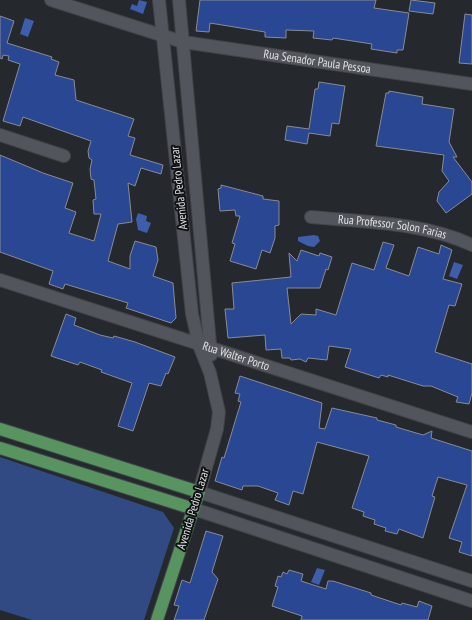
<svg xmlns="http://www.w3.org/2000/svg" width="472" height="620" font-family="'PT Sans Narrow',sans-serif">
<rect width="100%" height="100%" fill="#25282d"/>
<!-- green -->
<path fill="#324a83" d="M0,457L163,512L174,528L144,620H32L0,610Z"/>
<!-- water -->
<path fill="#3e5eac" d="M139,0L147,2L143,14L130,9L132,4L137,6Z
M25,18L34,21L28,37L20,34Z
M138,213L147,216L146,221L151,223L147,233L138,230L136,219Z
M314,235L318,236L320,241L314,247L308,246L298,241V237Z
M454,262L463,265L457,279L449,276Z
M317,568L325,570L319,585L311,582Z"/>
<!-- building -->
<path fill="#2a4793" stroke="#888b92" d="M200,0H376L374,8L409,13L403,50H397V53L371,49L372,44L333,38L332,40L313,38L314,31L286,30V38L265,37V32L210,23L209,32L196,31Z
M411,0L435,3L433,14L409,11Z
M465,14L472,15V64L459,63Z
M0,16L14,21L7,43L52,57L51,59L59,62L55,75L74,80L76,100L134,119L128,136L135,138L130,155L163,165L161,174L141,168L135,186L128,183L132,222L118,224L108,261L130,269V256L135,241L156,247L158,260L153,276L173,283L176,318L171,323L126,308L128,303L65,284L63,289L49,284L53,271L0,252V155L43,173L73,183L65,208L76,212L69,233L94,241L101,214H94L93,200L96,199L94,180L91,179L90,169L92,160L89,158L88,151L91,141L23,117L20,126L3,121L20,64L8,60L9,56L3,55L2,59L0,58Z
M319,82L345,86L339,124L332,123L330,136L309,133L307,144L285,140L287,126L309,129L315,89H318Z
M389,91L423,97L422,104L454,109L449,142L457,157H453L472,182V194L446,213L437,201L439,192L449,181L442,171L444,155L376,146L386,93H389Z
M221,185L263,196V199L279,201V225L275,226V238L270,253L262,250L256,269L230,261L235,244L232,243L240,216H236L235,210L220,211L218,189L221,188Z
M383,242L394,245L386,268L409,276L418,247L439,254L441,245L452,250L443,279L462,284L455,306L449,305L435,352L472,364V393L469,404L456,402L458,397L431,386H423L388,375V377L381,375L379,378L345,367L351,349L329,346L327,360L308,358L306,362L300,359L291,360L290,358H282L281,349L266,350L265,335L228,338L225,309H234L232,283L291,277L289,253L297,261L301,250L319,256L320,253L332,257L328,270L326,269L320,288H287L291,324L301,314L316,315V309L336,315L352,263L374,270Z
M66,314L76,318L74,325L100,335L113,338L114,336L135,342L175,357L168,374L166,373L161,386L149,383L133,431L118,426L132,383L101,372L102,370L80,362L78,365L51,356Z
M240,376L322,403L319,428L325,429L332,408L377,418V420L396,425V427L423,435L432,431L431,438L472,451V556L459,552L462,542L449,538L467,485L438,477L432,496L435,497L423,538L399,529L397,534L385,531L386,528L374,524L375,520L363,516L364,512L352,508L369,456L317,442L303,494L293,491L289,505L275,500L278,493L258,486H243L242,490L215,481L222,457L224,458L241,402L238,401L240,394L235,393Z
M206,531L223,536L212,572L218,579L204,620H174L179,606L174,605L182,580L190,583Z
M289,570L303,574L301,581L326,589L328,581H333L371,593V595L401,605L402,603L417,607L419,601L432,606L428,620H301L302,616L272,606L278,587L275,586L278,576L281,577L283,572L287,574Z"/>
<g fill="none" stroke-linecap="round" stroke-linejoin="round">
<defs>
<g id="minor">
<path id="s1" d="M51,0L183,42L472,84"/>
<path d="M159,0L192,314L199,345L210,373L219,412L217,429L199,492L472,581"/>
<path d="M179,0L211,355"/>
<path d="M0,135L64,156"/>
<path id="s2" d="M311,217C364,222 423,222 472,245"/>
<path id="s3" d="M0,280L472,432"/>
<path d="M194,509L472,601"/>
</g>
<path id="major" d="M0,429L199,492L157,620
M0,448L194,509"/>
</defs>
<!-- minor casing -->
<use href="#minor" stroke="#404347" stroke-width="14"/>
<!-- major casing -->
<use href="#major" stroke="#404347" stroke-width="14"/>
<!-- minor -->
<use href="#minor" stroke="#52555b" stroke-width="12"/>
<!-- major -->
<use href="#major" stroke="#589460" stroke-width="12"/>
</g>
<g text-anchor="middle" stroke-width="4" stroke-linejoin="round" paint-order="stroke">
<!-- street labels -->
<g font-size="12" fill="#dee0e4" stroke="#0f1113">
<text dy="4" stroke="none"><textPath href="#s1" startOffset="274">Rua Senador Paula Pessoa</textPath></text>
<text transform="translate(179 188) rotate(-96)" y="4">Avenida Pedro Lazar</text>
<text dy="4" stroke="none"><textPath href="#s2" startOffset="82">Rua Professor Solon Farias</textPath></text>
<text dy="4" stroke="none"><textPath href="#s3" startOffset="248">Rua Walter Porto</textPath></text>
<text transform="translate(193 509) rotate(-73)" y="4">Avenida Pedro Lazar</text>
</g>
</g>
</svg>
